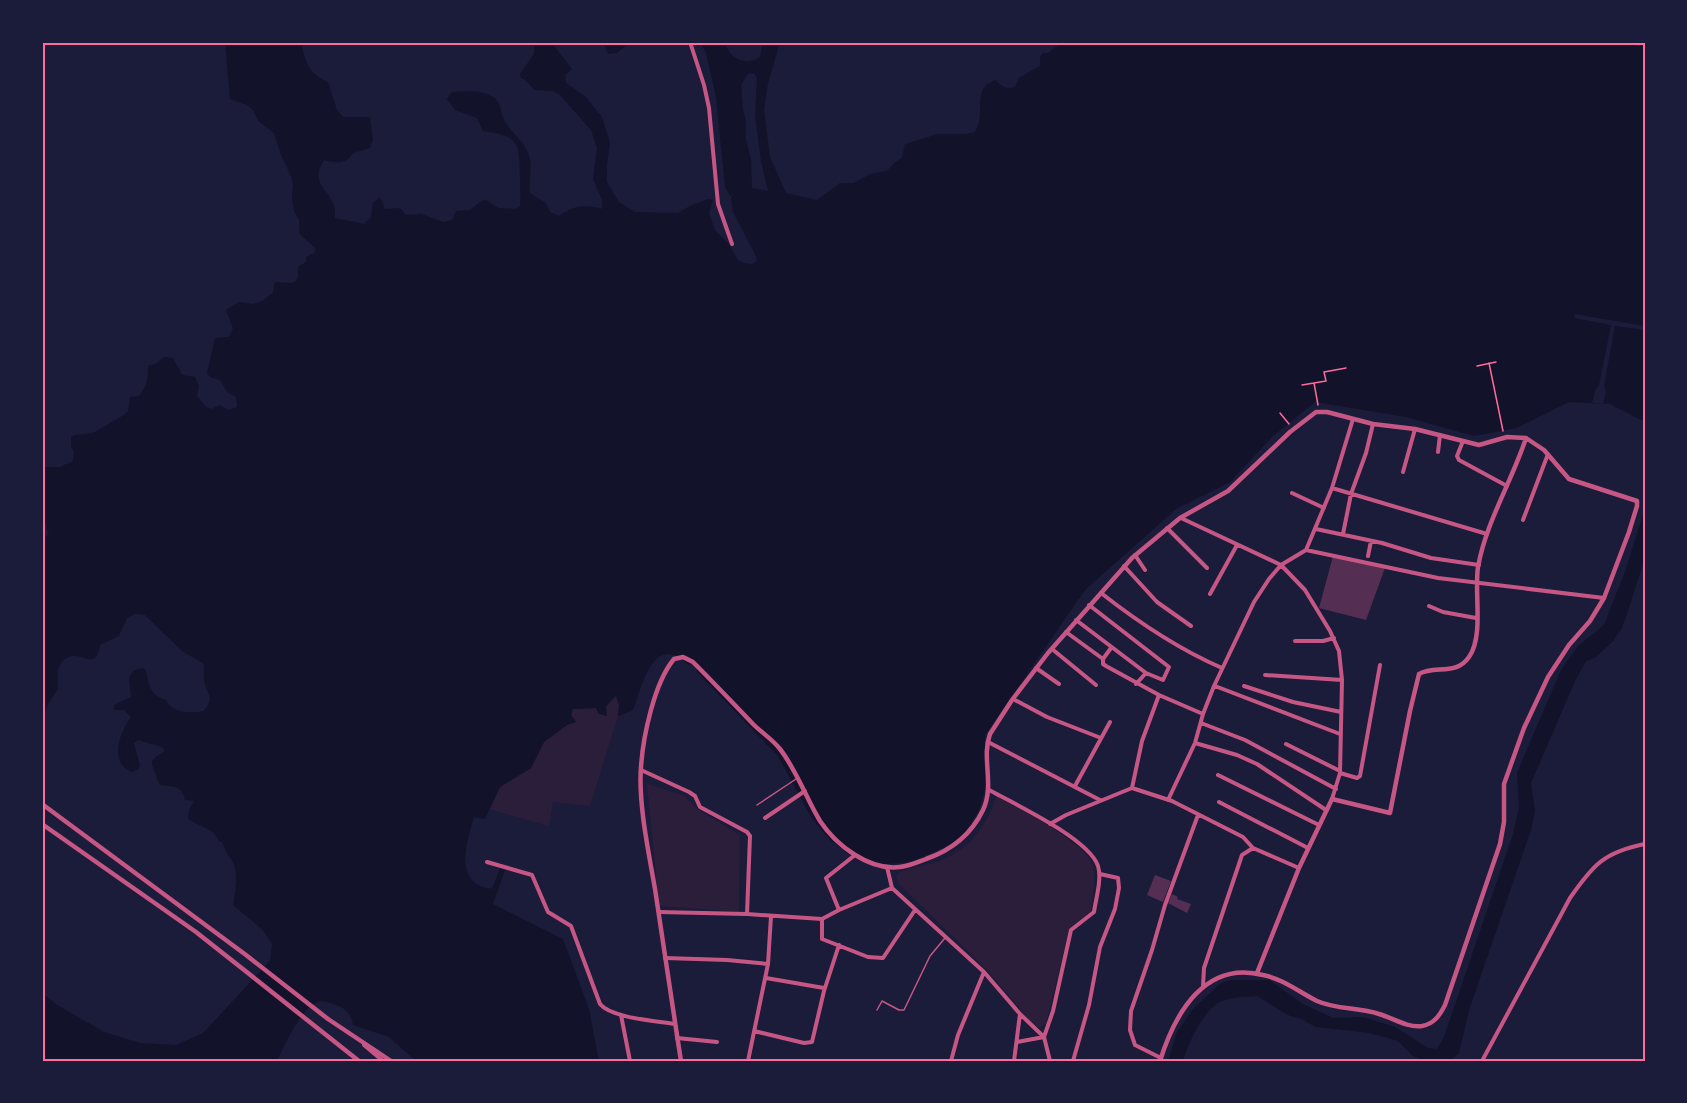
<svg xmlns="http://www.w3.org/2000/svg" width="1687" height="1103" font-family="'PT Sans',sans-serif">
<rect width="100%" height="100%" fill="#1b1b3a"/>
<!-- green -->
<path fill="#2a1e3b" d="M616,695L619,705L618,716L590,806L553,802L549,826L489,809L500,787L531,768L544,742L567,725L576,722L571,715L573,709L596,708L606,716V706Z
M647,784L685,796L697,809L740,835L739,912L659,906Z
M997,795C1018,808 1084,842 1092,864C1097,878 1092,896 1091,911L1069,929L1046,1024L1040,1028L1032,1023L987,970L898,883L896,875C909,866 922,867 936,862C968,852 987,826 997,795Z"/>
<!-- water -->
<path fill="#12122b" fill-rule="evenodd" d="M225,42H305L302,45C305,63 310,74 328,82L337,110L343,117H370L373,140L370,148L353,153C345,165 337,163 324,160C310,183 326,186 333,203C335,207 335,213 335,218L364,224L371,217L373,203L380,197L385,209L400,208L406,215L421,214L443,222L452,220L456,211L470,210L481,201L486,200L498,208L516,209L520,206C521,196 520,188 520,178C519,144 521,136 483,131L477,118L455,110L447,99L452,92C464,91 484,90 493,97C501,102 500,110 503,117C509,134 527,140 530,160C532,171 528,182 530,193L546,203L550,212L559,216C573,206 585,204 602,209V200L593,179L597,148L591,130L560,95L552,91L535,90L525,80L521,78L520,74L534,54V42H551L572,69L565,75L566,83L585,96L602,117L610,143L607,164V182L619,202L635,212L678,213L690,206L708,199L713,200L709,213L715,230L729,244L738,260L744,263L753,264L757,261L756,256L733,212L731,198L733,195L730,196L725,187L716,97L706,53L700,42H724C730,58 743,67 760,57L763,42H780L768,83L764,110L770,157L786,193L817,200L840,183H854L870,174L887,171L894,163L902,158L905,144L938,134H966L975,132C987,114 970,88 996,80C1003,88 1005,89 1015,87L1019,78L1040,66V57L1043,53H1048L1062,42H1645V422L1610,404L1569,402L1517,428L1474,436L1406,417L1315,402L1272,437L1230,482L1176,509L1085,590L985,735L987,782L979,810L961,839L929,854L909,862L874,865L850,855L829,839L811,817L778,756L696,671L698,669L693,663L689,665C653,631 643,684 633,710L618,716L619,705L616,696L606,706L607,716L599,714L596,708L573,709L571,715L576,722L567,725L544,742L531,768L500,787L485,819L474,817C469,836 455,870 478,885C481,887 488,888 492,889L500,868L505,870L493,904L563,939L589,1009L599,1061H416L389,1037L353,1025C352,1015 346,1008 336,1005C330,1003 323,1000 317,1002C302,1007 284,1046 277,1061H42V993L57,1005L104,1032L140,1043L176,1045L203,1033L270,961L272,944L262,929L233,905C235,894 238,877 234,865C231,857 226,855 223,843L219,841L213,832L188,819L189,810L194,801L185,800C181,784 174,787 160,785C158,782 157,779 156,775C150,760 149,761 165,751L162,747L138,740L134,743L140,766L137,770L132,772C108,763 120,732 131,717L124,710H114V705L131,697L129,678L134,670L143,668L146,671C149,686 151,696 166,700C171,713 192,714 204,711C214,696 209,698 205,684C203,678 204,670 204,664L182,651L145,615L135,614L127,618L119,636L100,645C97,670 85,654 71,656C68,657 65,659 62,661L58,670V689L47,706L42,722V540L49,534L44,520H42V467H60L73,461L74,451L71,447V437L75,435L93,433L124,415L128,411L130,397L139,396C147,386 148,379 148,366L157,363L164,357L173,358L182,375L195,377L199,386L197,396L206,407L211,409L220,405L228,410L237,407L236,397L228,393L220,380L210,377L207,373L215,338L229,337L233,328L226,310L239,302L253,304L262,301L273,293L275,282L292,283L296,281L298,277V267L306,262V257L314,253L316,249L299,233V220L294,211L292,198L293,184L291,176L281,155L274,133L259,122L253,110L247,105L230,99ZM754,73L757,78L755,115L761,161L768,191L752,188L751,159L746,140V121L743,109L741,85L748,74Z
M603,42H630L617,53L608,54Z
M1645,508V558L1628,611L1622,628L1613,641L1595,658L1586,661L1575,681L1531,783L1535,811L1531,830L1469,1010L1459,1053L1451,1060L1424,1061L1413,1056L1398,1041L1370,1033L1316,1027L1301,1019L1288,1015L1257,996C1246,997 1230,997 1220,1002C1203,1011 1188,1043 1183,1061H1168L1177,1032L1193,1009L1221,983L1232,980H1269L1303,1004L1333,1018L1363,1017L1395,1027L1428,1048L1437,1049L1444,1037L1513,834L1519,807L1517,773L1561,670L1578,646L1604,625L1626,569Z"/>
<!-- pier -->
<path fill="#1b1b3a" d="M1575,314L1645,326V330L1615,326L1604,386L1606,392L1603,404L1592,403L1595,390L1599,385L1611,325L1574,318Z"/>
<!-- building -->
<path fill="#542f53" d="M1333,556L1385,568L1366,620L1319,608Z
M1155,875L1171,881L1163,902L1147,895Z
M1172,894L1178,897L1177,899L1191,904L1187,913L1168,903Z"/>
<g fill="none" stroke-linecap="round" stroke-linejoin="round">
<!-- path -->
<path stroke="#ff6b9d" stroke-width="1.5" d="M1489,363L1503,431
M1477,366L1496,362
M1314,383L1318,405
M1302,385L1326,381L1324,372L1346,368
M1280,413L1289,424"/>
<!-- service -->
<path stroke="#c65784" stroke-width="1.5" d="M757,805L796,779
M877,1010L882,1001L899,1010H904L930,956L945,938"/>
<!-- minor -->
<path stroke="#c65784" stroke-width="4" d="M690,42L704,85L709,108L718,204L732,244
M1463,441L1457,456L1459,460L1507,486
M1438,452L1440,435
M1403,472L1415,429
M1332,488L1487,534
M1292,493L1324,508
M1181,518L1281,565L1305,590L1330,631L1339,651L1342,680L1340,773L1332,799
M1523,520L1548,454
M1167,528L1207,568
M1316,529L1382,543L1431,558L1479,565
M1343,534L1351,494L1366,453L1373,424
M1306,550L1438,578L1604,598
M1135,555L1145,570
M1368,556L1371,541
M1124,566L1157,602L1191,626
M1101,593C1138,622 1178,649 1222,668
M1210,594L1237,545
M1429,606L1443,612L1476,618
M1076,620L1146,673L1163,680L1169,667L1089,605
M1066,632L1103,659V664L1106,666L1159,695L1203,714
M1295,641H1323L1334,638
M1052,649L1096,685
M1103,659L1111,648
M1036,668L1059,684
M1265,675L1342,680
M1136,684L1146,673
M1215,686L1340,734
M1244,686L1293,702L1341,712
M1013,699L1047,717L1101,738
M1201,723L1245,740L1336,789
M988,742L1100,800
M1195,743L1237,755L1257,764L1326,810
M1286,744L1340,771
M641,770L689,792L695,796L700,807L747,832L750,836L747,914
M1340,773L1357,778L1360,776L1380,665
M1218,775L1319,825
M1075,786L1110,722
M1132,788L1142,741L1159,695
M989,790C1015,804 1089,839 1098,866C1102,879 1096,898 1094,912L1071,930L1053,1011L1044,1037L1017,1042
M1168,800L1195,743L1203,714L1214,686L1254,602L1269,579L1281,565L1306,550L1332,488L1353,419
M1219,802L1308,848
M765,818L805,791
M1050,824L1066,815L1132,788L1172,801L1243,837L1253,848L1299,868
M487,862L532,875L548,912L571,926L600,1004C611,1018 657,1021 675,1024
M887,867L892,888L984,972L1020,1014L1044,1037L1050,1061
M839,910L826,878L855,855
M659,912L747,914L822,919L839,910L892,888
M822,919V939L868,957L883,958L915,910
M665,958L727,960L768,964
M766,978L824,988
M1203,986L1204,968L1242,855L1253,848
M621,1015L630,1061
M754,1031L804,1043L812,1042L824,991L839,945
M677,1038L717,1042
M364,1045L383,1061
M1161,1058L1135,1045L1130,1030L1131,1011L1152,950L1165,905L1198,815
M748,1061L768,964L771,916
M951,1061L958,1035L984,972
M1014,1061L1020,1014
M1073,1061L1089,1005L1100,947L1115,909L1119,888L1118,878L1100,874
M1482,1061L1570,898C1593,865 1604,852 1645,844"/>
<!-- tertiary -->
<path stroke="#c65784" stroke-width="4.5" d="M42,804L246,955L328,1019L391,1061
M42,824L196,932L359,1061
M1257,973L1299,868L1332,799L1390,813L1410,711L1419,674C1435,665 1456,676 1469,657C1484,636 1474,592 1478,567C1486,522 1512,481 1526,438
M681,1061C672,1004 664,947 655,889C649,854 638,803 641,767C643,737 654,683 674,659L683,657L693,662C713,682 733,703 753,724C762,733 772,739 780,749C797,771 806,798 820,821C836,845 869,871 900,867C909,866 918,862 926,859C952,850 971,835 983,810C995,784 981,758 990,734L1012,700L1048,653L1132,558L1180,518L1228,491L1290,432L1316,412H1327L1373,424L1415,429L1479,445L1507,437L1526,438L1544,450L1569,479L1637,501V506L1629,532L1604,598L1590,621L1569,645L1548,677L1524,728L1504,784V822L1500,844L1445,1005C1440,1015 1434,1024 1422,1026C1407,1028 1393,1018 1379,1014C1358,1007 1337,1010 1317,1001C1299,992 1283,979 1263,975C1205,960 1175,1013 1160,1061"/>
</g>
<!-- border -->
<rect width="1687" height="1103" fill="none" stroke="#1b1b3a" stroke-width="87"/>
<rect x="44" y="44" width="1600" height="1016" fill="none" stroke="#ff6b9d" stroke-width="2"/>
</svg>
